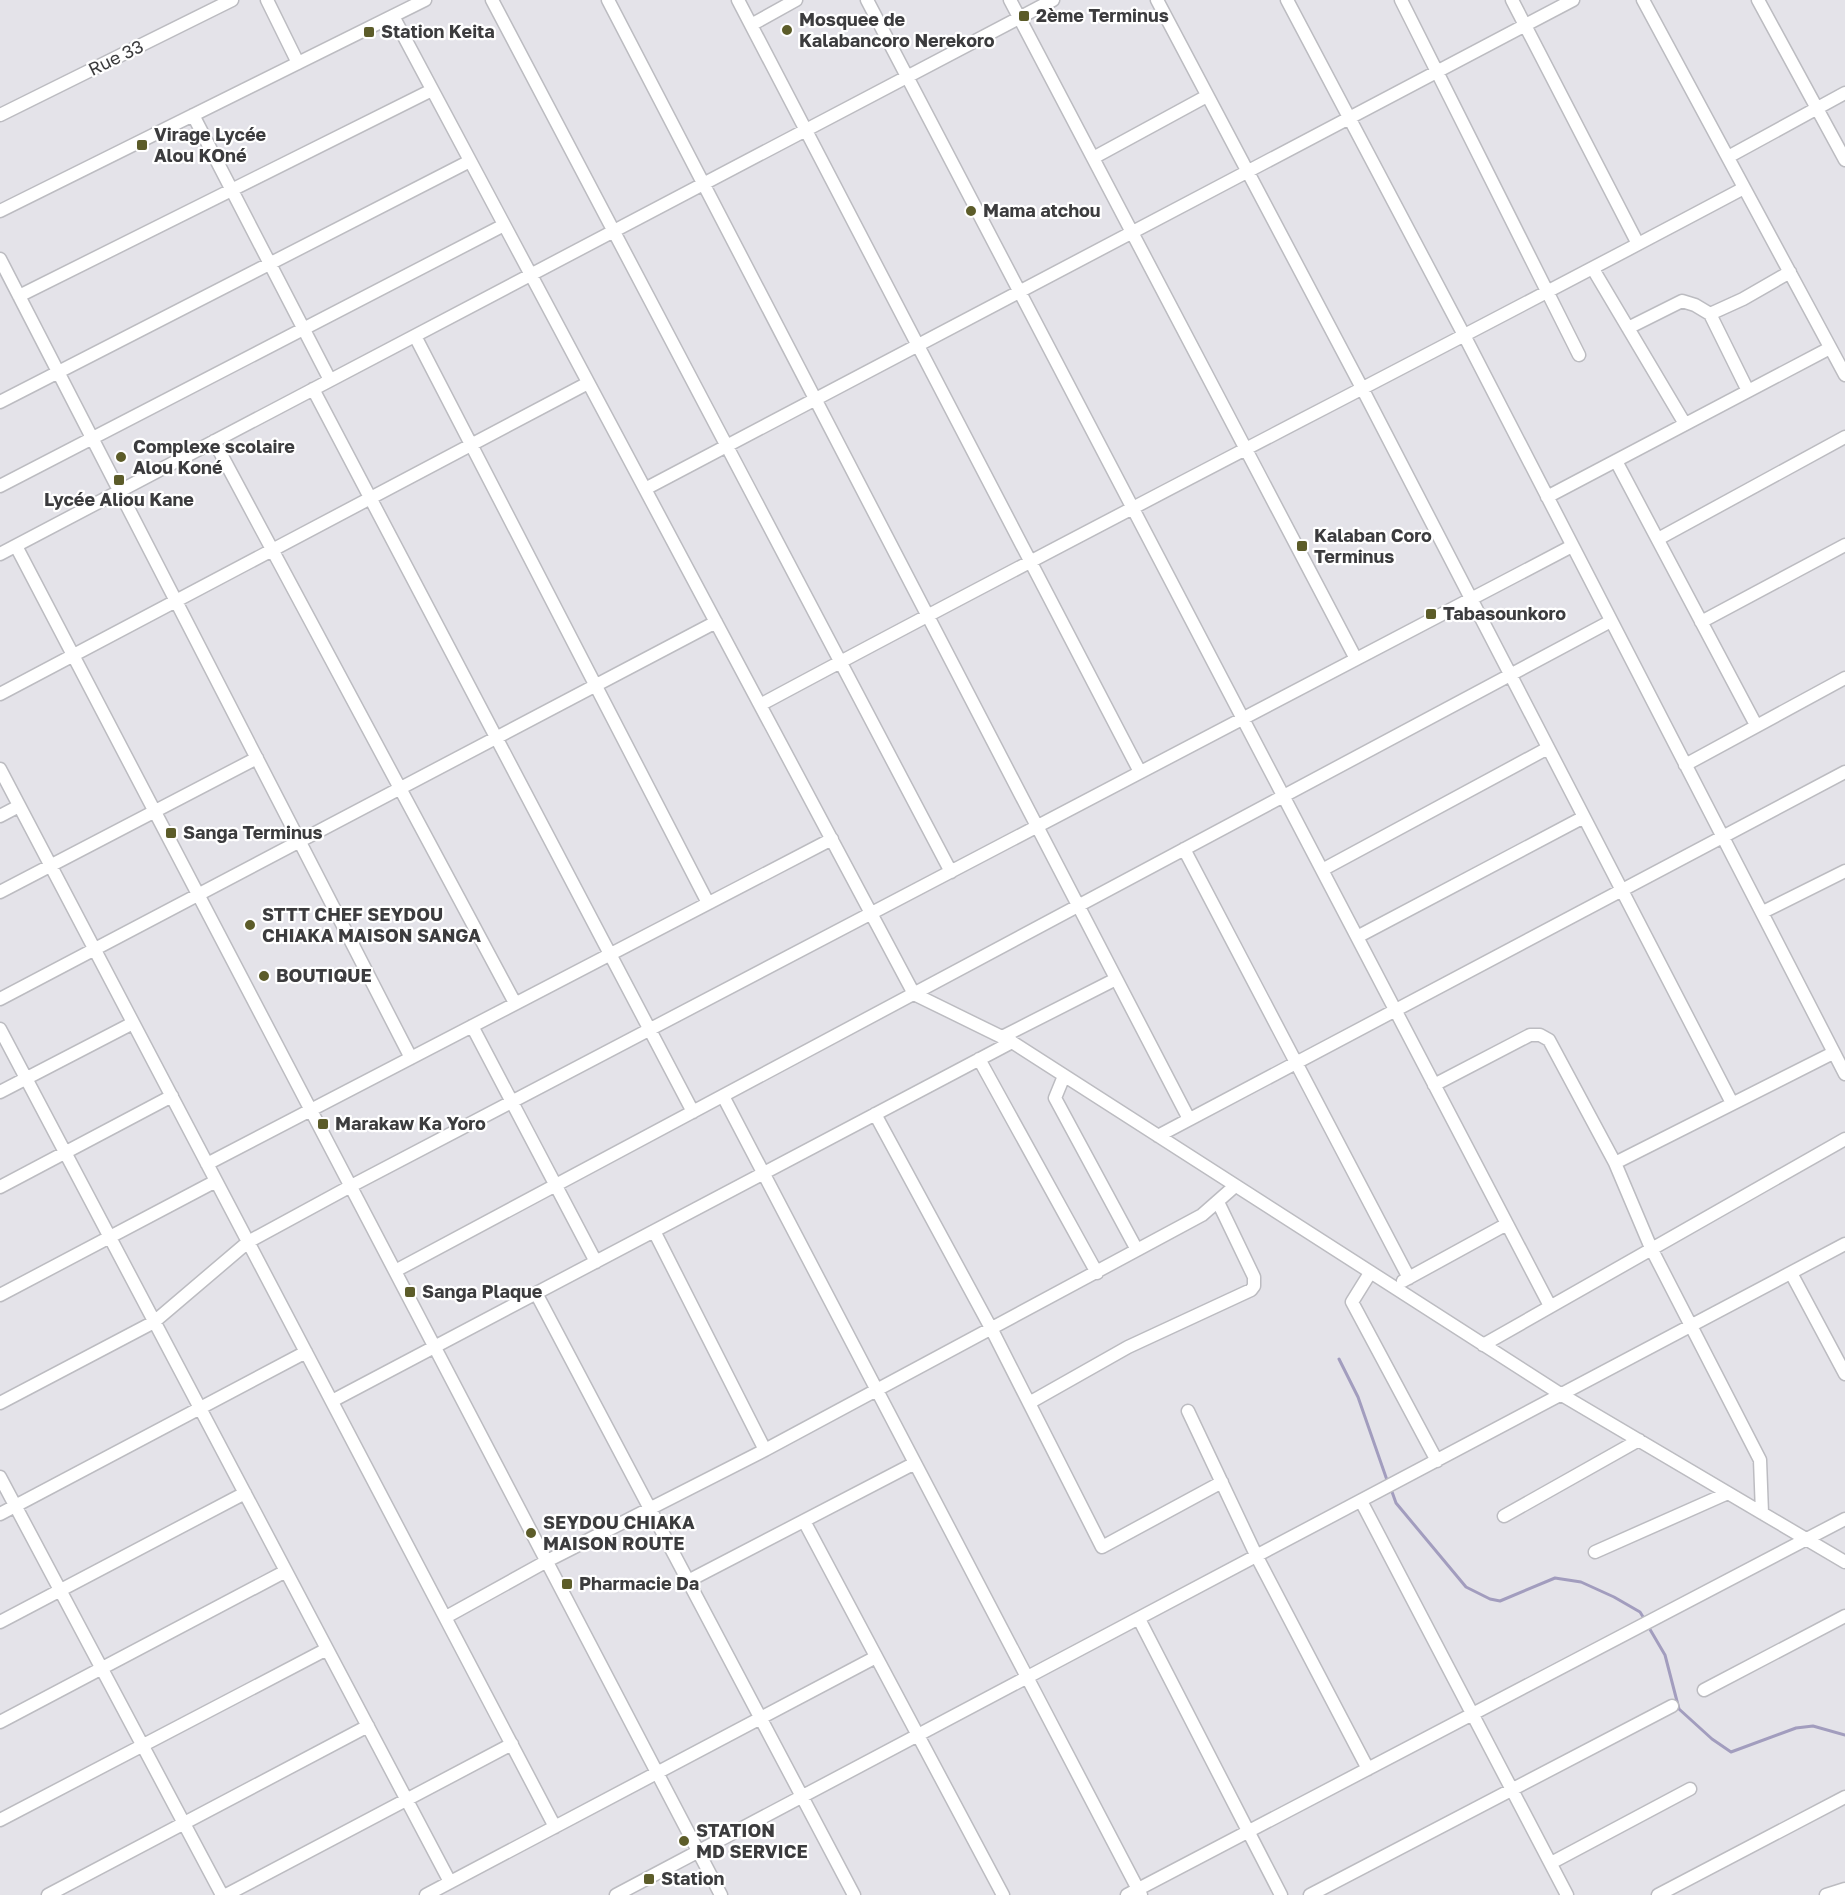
<svg xmlns="http://www.w3.org/2000/svg" width="1845" height="1895" font-family="'Golos Text',sans-serif">
<rect width="100%" height="100%" fill="#e4e3e9"/>
<g fill="none" stroke-linecap="round" stroke-linejoin="round">
<!-- stream -->
<path stroke="#a29dbe" stroke-width="3" d="M1339,1359L1358,1397L1388,1483
M1391,1489L1396,1503L1466,1587L1490,1599L1500,1601L1555,1578L1581,1582L1614,1597L1640,1612L1645,1620
M1648,1626L1665,1655L1679,1709L1712,1739L1731,1752L1796,1728L1813,1726L1845,1735"/>
<defs>
<path id="street" d="M267,0L298,63
M492,0L951,872
M608,0L1189,1119
M738,0L1140,772
M867,0L1550,1306
M1010,0L1356,659
M1157,0L1362,388L1732,1103
M1287,0L1465,337L1845,1074
M1401,0L1579,355
M1512,0L1638,244
M1643,0L1845,375
M1758,0L1845,160
M393,16L914,994L1012,1042L1562,1395L1845,1562
M751,25L796,0
M0,115L232,0
M193,115L330,380
M1728,157L1845,93
M1093,158L1207,96
M0,211L425,0
M0,259L411,1058
M1593,269L1685,424
M19,296L432,90
M1710,314L1748,391
M1628,328L1682,301L1695,305L1710,314L1743,299L1790,272
M415,336L708,903
M313,389L693,1112
M0,402L470,161
M214,441L515,1003
M1616,461L1756,725
M0,486L504,225
M645,489L1573,0
M1547,497L1830,348
M1658,539L1845,437
M16,546L721,1895
M0,554L1053,0
M1701,622L1845,545
M0,694L588,383
M760,705C1087,529 1417,362 1744,188
M1685,765L1845,678
M0,769L555,1827
M0,816L19,806
M1184,849L1409,1278
M1322,870L1548,748
M0,892L257,758
M1763,912L1845,871
M1357,937L1584,817
M0,999L716,622
M472,1026L596,1262
M0,1029L450,1882
M1002,1037L1116,979
M979,1059L1097,1273
M1064,1076L1055,1098L1137,1250
M1434,1085L1530,1035H1540L1549,1040L1615,1163L1651,1248L1760,1460L1762,1513
M0,1092L133,1023
M723,1096L1141,1895
M875,1114L992,1330L1102,1547L1222,1482
M1158,1136L1845,772
M1615,1163L1833,1053
M207,1164L832,839
M0,1187L172,1096
M654,1231L765,1450
M395,1271L1611,621
M1370,1273L1352,1302L1437,1461
M1791,1273L1845,1374
M1403,1281L1507,1224
M536,1293L854,1895
M0,1295L216,1181
M1483,1345L1845,1139
M332,1401L1012,1042
M0,1403L154,1322L248,1242L351,1186L1572,546
M1029,1403L1128,1347L1251,1290L1254,1286V1277L1218,1202
M1188,1411L1257,1557L1368,1769
M0,1477L222,1895
M1361,1501L1567,1895
M0,1514L306,1352
M1504,1516L1639,1440
M804,1521L1003,1895
M1595,1552L1728,1493
M688,1581L915,1463
M446,1617L547,1561L765,1450L1202,1215L1235,1186
M1139,1619L1281,1895
M0,1622L245,1493
M1704,1690L1845,1616
M0,1722L286,1571
M0,1820L327,1649
M1551,1863L1690,1789
M48,1895L368,1726
M226,1895L512,1744
M426,1895L876,1657
M616,1895L1845,1244
M1127,1895L1845,1519
M1310,1895L1672,1706
M1658,1895L1845,1797
M1826,1895L1845,1889"/>
</defs>
<!-- street casing -->
<use href="#street" stroke="#bcbcc1" stroke-width="15"/>
<!-- street -->
<use href="#street" stroke="#fff" stroke-width="12"/>
</g>
<!-- markers -->
<g fill="#5c5c29" stroke="#fff" stroke-width="2">
<rect x="1018" y="10" width="12" height="12" rx="3"/>
<circle cx="787" cy="30" r="6"/>
<rect x="363" y="26" width="12" height="12" rx="3"/>
<rect x="136" y="139" width="12" height="12" rx="3"/>
<circle cx="971" cy="211" r="6"/>
<circle cx="121" cy="457" r="6"/>
<rect x="113" y="474" width="12" height="12" rx="3"/>
<rect x="1296" y="540" width="12" height="12" rx="3"/>
<rect x="1425" y="608" width="12" height="12" rx="3"/>
<rect x="165" y="827" width="12" height="12" rx="3"/>
<circle cx="250" cy="925" r="6"/>
<circle cx="264" cy="976" r="6"/>
<rect x="317" y="1118" width="12" height="12" rx="3"/>
<rect x="404" y="1286" width="12" height="12" rx="3"/>
<circle cx="531" cy="1533" r="6"/>
<rect x="561" y="1578" width="12" height="12" rx="3"/>
<circle cx="684" cy="1841" r="6"/>
<rect x="643" y="1873" width="12" height="12" rx="3"/>
</g>
<g text-anchor="middle" stroke-width="4.5" stroke-linejoin="round" paint-order="stroke">
<!-- poi labels -->
<g font-size="18" font-weight="bold" fill="#3c3c3e" stroke="#fff" text-anchor="start">
<text x="1036" y="22">2ème Terminus</text>
<text x="799" y="26">Mosquee de<tspan x="799" dy="21">Kalabancoro Nerekoro</tspan></text>
<text x="381" y="38">Station Keita</text>
<text x="154" y="141">Virage Lycée<tspan x="154" dy="21">Alou KOné</tspan></text>
<text x="983" y="217">Mama atchou</text>
<text x="133" y="453">Complexe scolaire<tspan x="133" dy="21">Alou Koné</tspan></text>
<text x="119" y="506" text-anchor="middle">Lycée Aliou Kane</text>
<text x="1314" y="542">Kalaban Coro<tspan x="1314" dy="21">Terminus</tspan></text>
<text x="1443" y="620">Tabasounkoro</text>
<text x="183" y="839">Sanga Terminus</text>
<text x="262" y="921">STTT CHEF SEYDOU<tspan x="262" dy="21">CHIAKA MAISON SANGA</tspan></text>
<text x="276" y="982">BOUTIQUE</text>
<text x="335" y="1130">Marakaw Ka Yoro</text>
<text x="422" y="1298">Sanga Plaque</text>
<text x="543" y="1529">SEYDOU CHIAKA<tspan x="543" dy="21">MAISON ROUTE</tspan></text>
<text x="579" y="1590">Pharmacie Da</text>
<text x="696" y="1837">STATION<tspan x="696" dy="21">MD SERVICE</tspan></text>
<text x="661" y="1885">Station</text>
</g>
<!-- street labels -->
<g font-size="18" fill="#3c3c3e" stroke="#fff">
<text transform="translate(116 58) rotate(-26)" y="6">Rue 33</text>
</g>
</g>
</svg>
